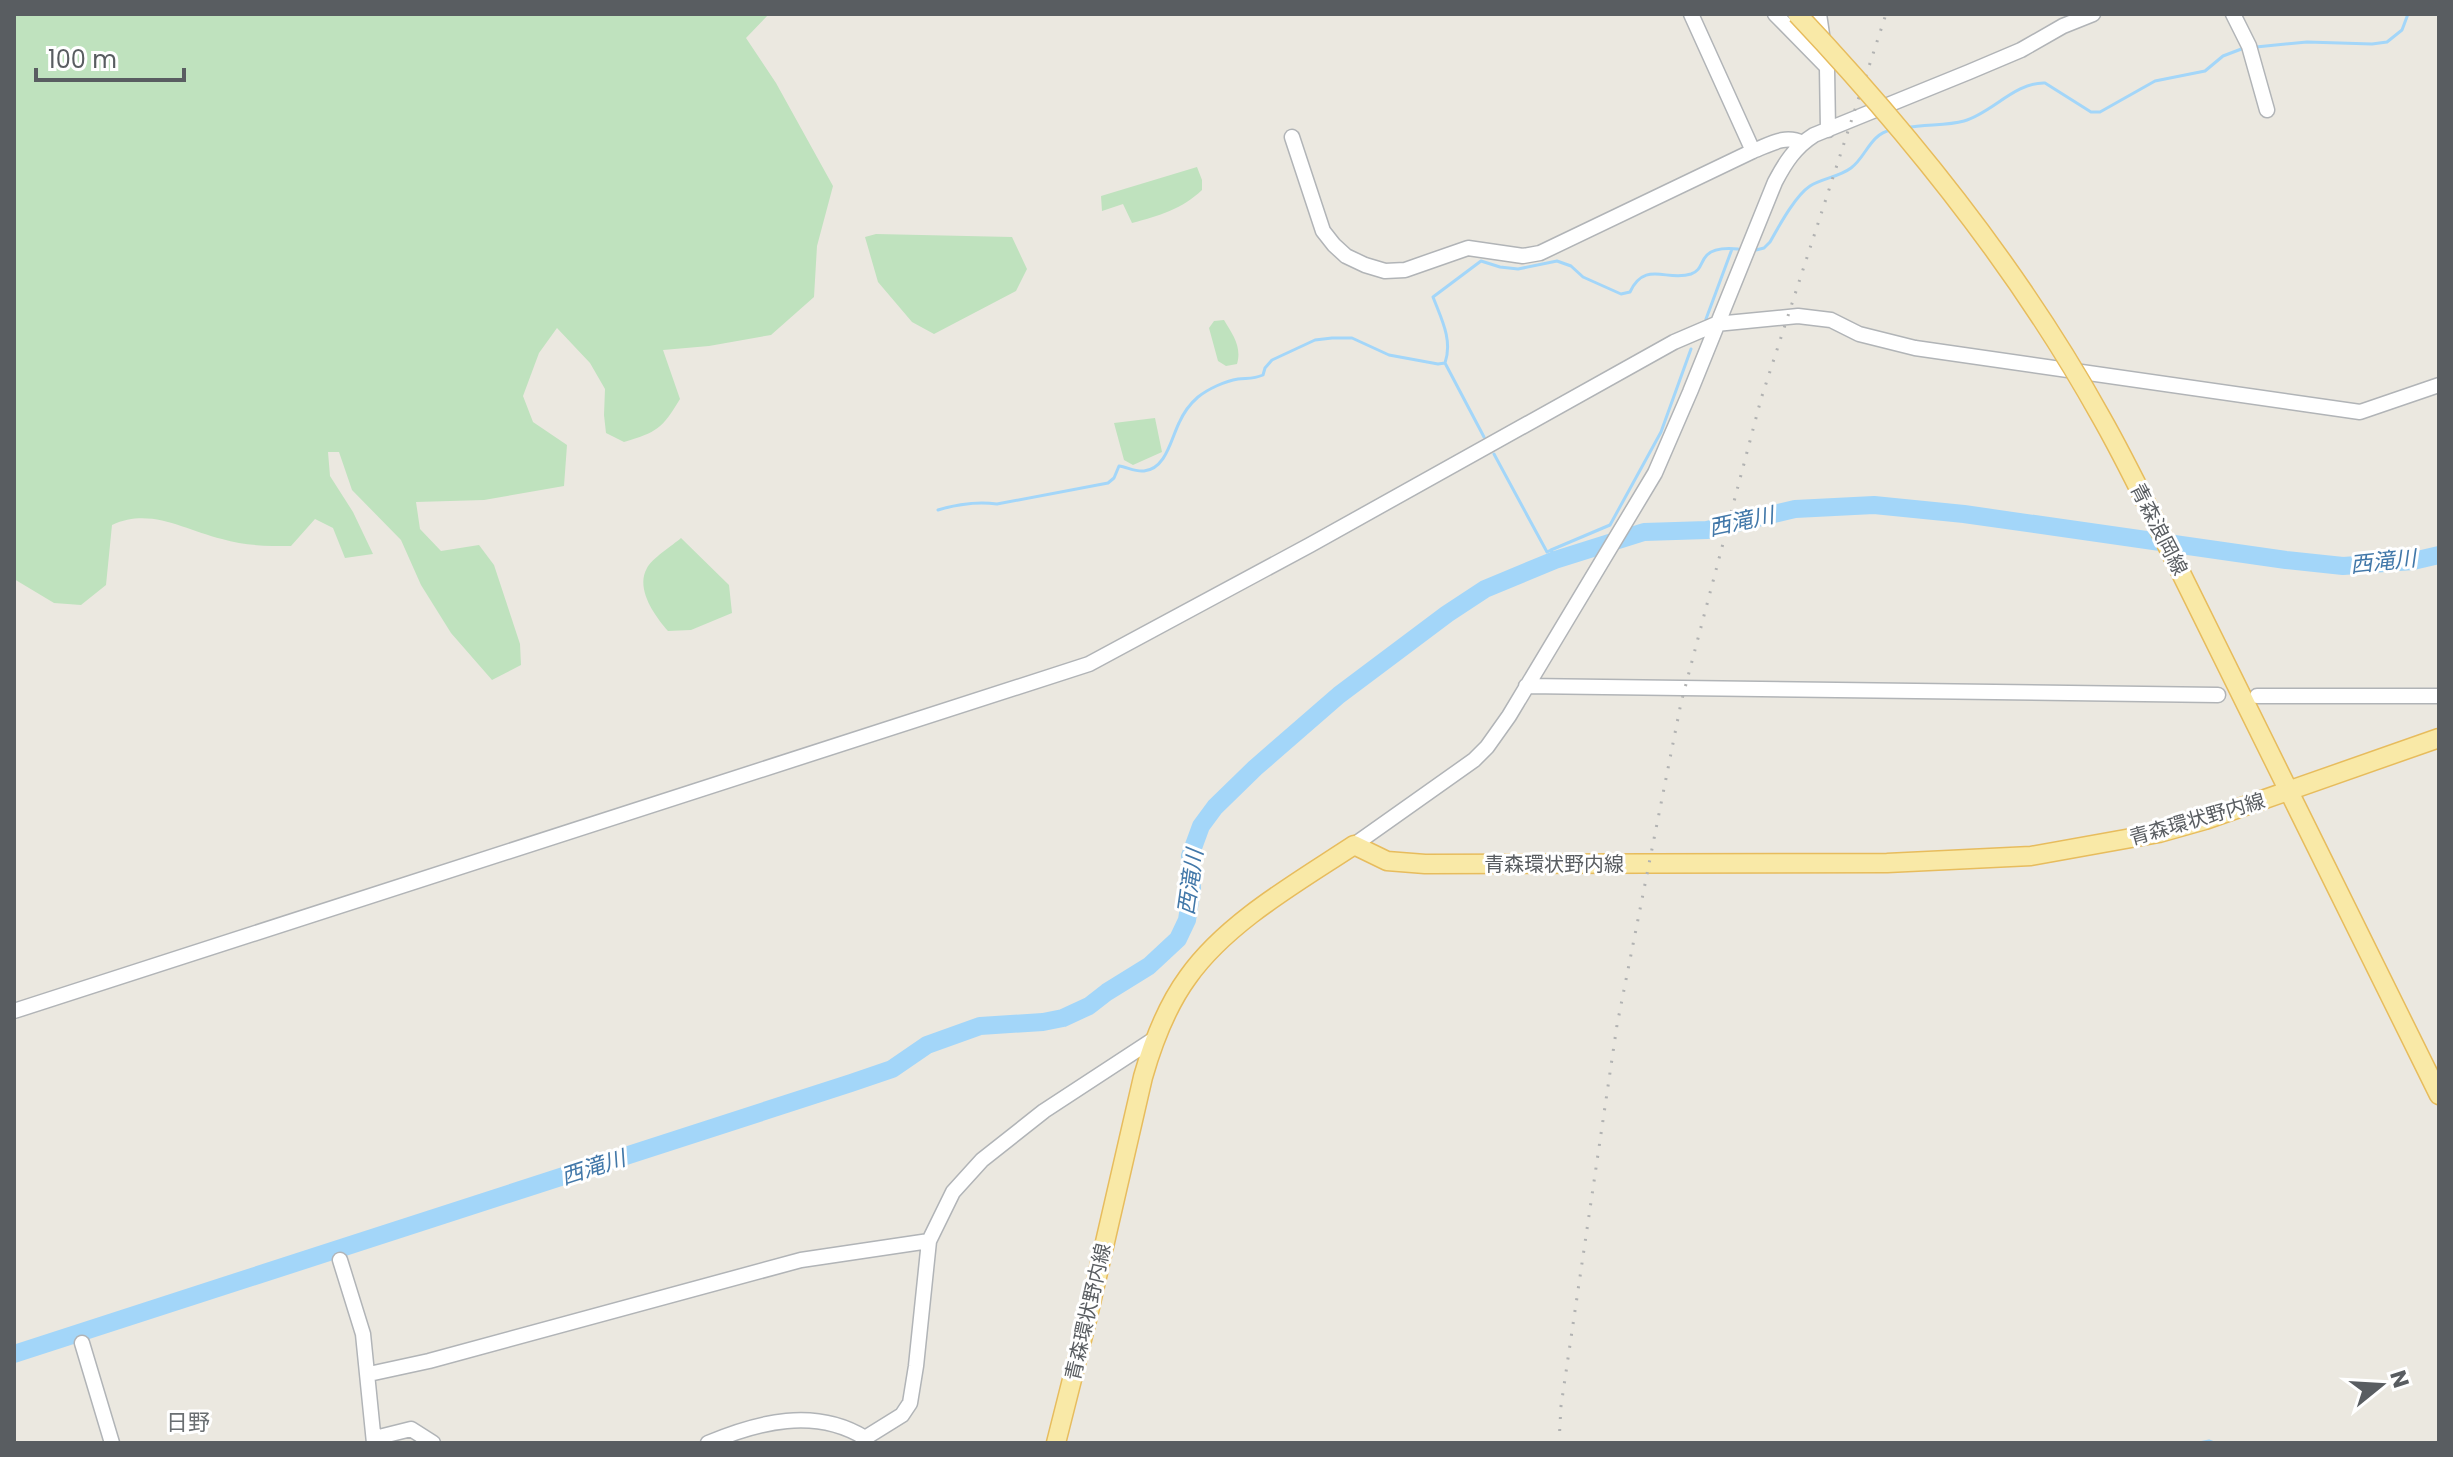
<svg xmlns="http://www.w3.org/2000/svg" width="2453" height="1457" font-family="Poppins,'Noto Sans JP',sans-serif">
<rect width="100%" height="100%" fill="#ebe8e0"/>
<!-- green -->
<path fill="#bfe2be" d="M14,14H769L746,38L776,83L833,186L817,246L814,297L771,335L709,346L663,350L680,399C662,429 657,432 624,442L606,433L604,415L605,389L590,363L557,328L539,353L523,396L533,422L567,445L564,486L484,500L416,502L420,529L441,551L479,545L494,565L520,644L521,665L492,680L451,633L421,585L401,540L352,490L339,452H328L330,476L353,512L373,554L345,558L333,528L315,519L291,546C268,546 245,546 222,539C184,530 151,507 112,525L106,585L81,605L54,603L14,579Z
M1197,167L1202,180V190C1182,209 1159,216 1132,223L1123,204L1102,211L1101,196Z
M876,234L1012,237L1027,269L1016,291L934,334L912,322L878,282L865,237Z
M1224,320C1233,335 1242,347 1237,364L1226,366L1218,361L1209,328L1214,321Z
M1155,418L1162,452L1133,465L1124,460L1114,423Z
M681,538L729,585L732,613L691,630L668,631C655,616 635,589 647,568C651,559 673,545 681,538Z"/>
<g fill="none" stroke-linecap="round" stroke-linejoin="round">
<!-- stream -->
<path stroke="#a3d6f9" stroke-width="3" d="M2256,47L2307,42L2372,44L2387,42L2402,30L2408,14
M1906,128C1925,124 1946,126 1964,121C1992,113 2015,82 2045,83L2091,112H2100L2155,81L2205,71L2223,56L2244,48
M1756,250L1764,248L1770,242C1779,226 1795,196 1810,186C1823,178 1839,177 1851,168C1866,157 1870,134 1891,130
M1706,319L1732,249
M1445,363L1484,437
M1494,454L1547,552L1551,550
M938,510C958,504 976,501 997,504L1108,483L1114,478L1119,466C1127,467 1135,472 1144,471C1166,469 1171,439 1179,423C1183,414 1191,403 1198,397C1208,389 1225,381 1238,379C1248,378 1254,379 1263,375L1265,368L1272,360L1315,340L1332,338H1352L1389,355L1438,364L1445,363C1453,340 1441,318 1433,297L1481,261L1500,267L1518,269L1557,261L1571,266L1583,277L1621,294L1630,292C1645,260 1667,282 1691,274C1702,270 1700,262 1707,255C1714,248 1728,248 1738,249
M1555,560L1551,550L1610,525L1661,432L1691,349
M2199,1443L2209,1441L2214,1443"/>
<!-- river -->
<path stroke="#a3d6f9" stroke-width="18" d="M14,1354L851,1083L892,1069L927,1045L980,1026L1043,1022L1063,1018L1089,1006L1107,992L1149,966L1178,939L1187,920L1192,888L1190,856L1201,826L1215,807L1255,768L1339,695L1447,614L1485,589L1555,560L1644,532L1707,530L1795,509L1874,505L1964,514L2286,560L2343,566L2413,561L2439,555"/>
<defs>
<path id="minor" d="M1691,14L1753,151
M1775,14L1827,67
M1819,14L1827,68L1828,130
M2233,14L2249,46L2267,110
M1292,137L1323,231L1334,245L1346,256L1365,265L1385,271L1405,270L1468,248L1523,256L1540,253L1753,151C1769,145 1785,134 1802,143
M1526,686L2218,695
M2257,696H2439
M1354,845L1474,760L1487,747L1509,716L1655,473L1690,392L1775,182C1785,163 1795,147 1814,135L1969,72L2021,50L2063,26L2093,14
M14,1011L1089,664L1310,545L1674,342L1716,324L1798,316L1831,320L1859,334L1915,348L2360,412L2439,385
M340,1260L363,1334L374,1443
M82,1343L112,1443
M369,1374L429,1361L801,1260L929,1241
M375,1438L411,1429L433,1443
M865,1438L902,1415L910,1403L916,1366L929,1241L953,1192L982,1160L1044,1111L1154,1039
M708,1443C758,1422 815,1407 865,1438"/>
<path id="major" d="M2179,569L2439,1095
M1056,1443L1088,1316L1143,1077C1153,1042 1166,1007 1188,977C1227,922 1298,882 1354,845L1387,861L1425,864L1887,863L2031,856L2159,833L2205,820L2439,738"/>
</defs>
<!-- minor casing -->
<use href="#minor" stroke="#b1b4b7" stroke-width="17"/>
<!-- major casing -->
<use href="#major" stroke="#e7bc5d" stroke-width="21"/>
<!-- minor -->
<use href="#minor" stroke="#fff" stroke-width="14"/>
<!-- major -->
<use href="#major" stroke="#f9e9a7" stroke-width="18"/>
<!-- rail -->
<path stroke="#b1b2b2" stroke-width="3" stroke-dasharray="2 10" stroke-linecap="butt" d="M1559,1443L1561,1406L1617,1025L1681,703L1761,399L1886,14"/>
<defs>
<path id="major-bridge" d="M1797,14C1912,136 2019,269 2101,417C2129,466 2153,518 2179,569"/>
</defs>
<!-- major-bridge casing -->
<use href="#major-bridge" stroke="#e7bc5d" stroke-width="21" stroke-linecap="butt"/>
<!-- major-bridge -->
<use href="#major-bridge" stroke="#f9e9a7" stroke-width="18"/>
</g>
<g text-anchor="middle" stroke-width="6" stroke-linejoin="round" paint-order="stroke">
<!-- street labels -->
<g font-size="20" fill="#595d61" stroke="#fff">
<text transform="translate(2159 529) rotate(63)" y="7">青森浪岡線</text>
<text transform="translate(2197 819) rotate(-16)" y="7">青森環状野内線</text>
<text x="1554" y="871">青森環状野内線</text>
<text transform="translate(1088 1312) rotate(-77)" y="7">青森環状野内線</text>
</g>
<!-- water labels -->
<g font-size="22" font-style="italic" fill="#4278a9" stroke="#fff">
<text transform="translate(1741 521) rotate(-12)" y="8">西滝川</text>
<text transform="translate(2383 561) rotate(-6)" y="8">西滝川</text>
<text transform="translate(1190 882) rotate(-82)" y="8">西滝川</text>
<text transform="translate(593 1167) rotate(-18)" y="8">西滝川</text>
</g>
<!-- neighbourhood labels -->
<g font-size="22" fill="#6a6f72" stroke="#fff">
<text x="188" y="1430">日野</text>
</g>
</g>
<!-- border -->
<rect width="2453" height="1457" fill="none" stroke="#595d61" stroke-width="32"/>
<!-- north arrow -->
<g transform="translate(2381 1385) rotate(72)" stroke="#ffffff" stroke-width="6" paint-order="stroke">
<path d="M0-6L14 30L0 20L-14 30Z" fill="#595d61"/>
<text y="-12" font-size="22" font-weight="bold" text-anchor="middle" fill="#595d61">N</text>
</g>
<!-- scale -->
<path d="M36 68v12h148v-12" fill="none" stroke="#595d61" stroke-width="4"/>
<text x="48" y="68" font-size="24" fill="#595d61" stroke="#ffffff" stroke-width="6" paint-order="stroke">100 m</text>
</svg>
